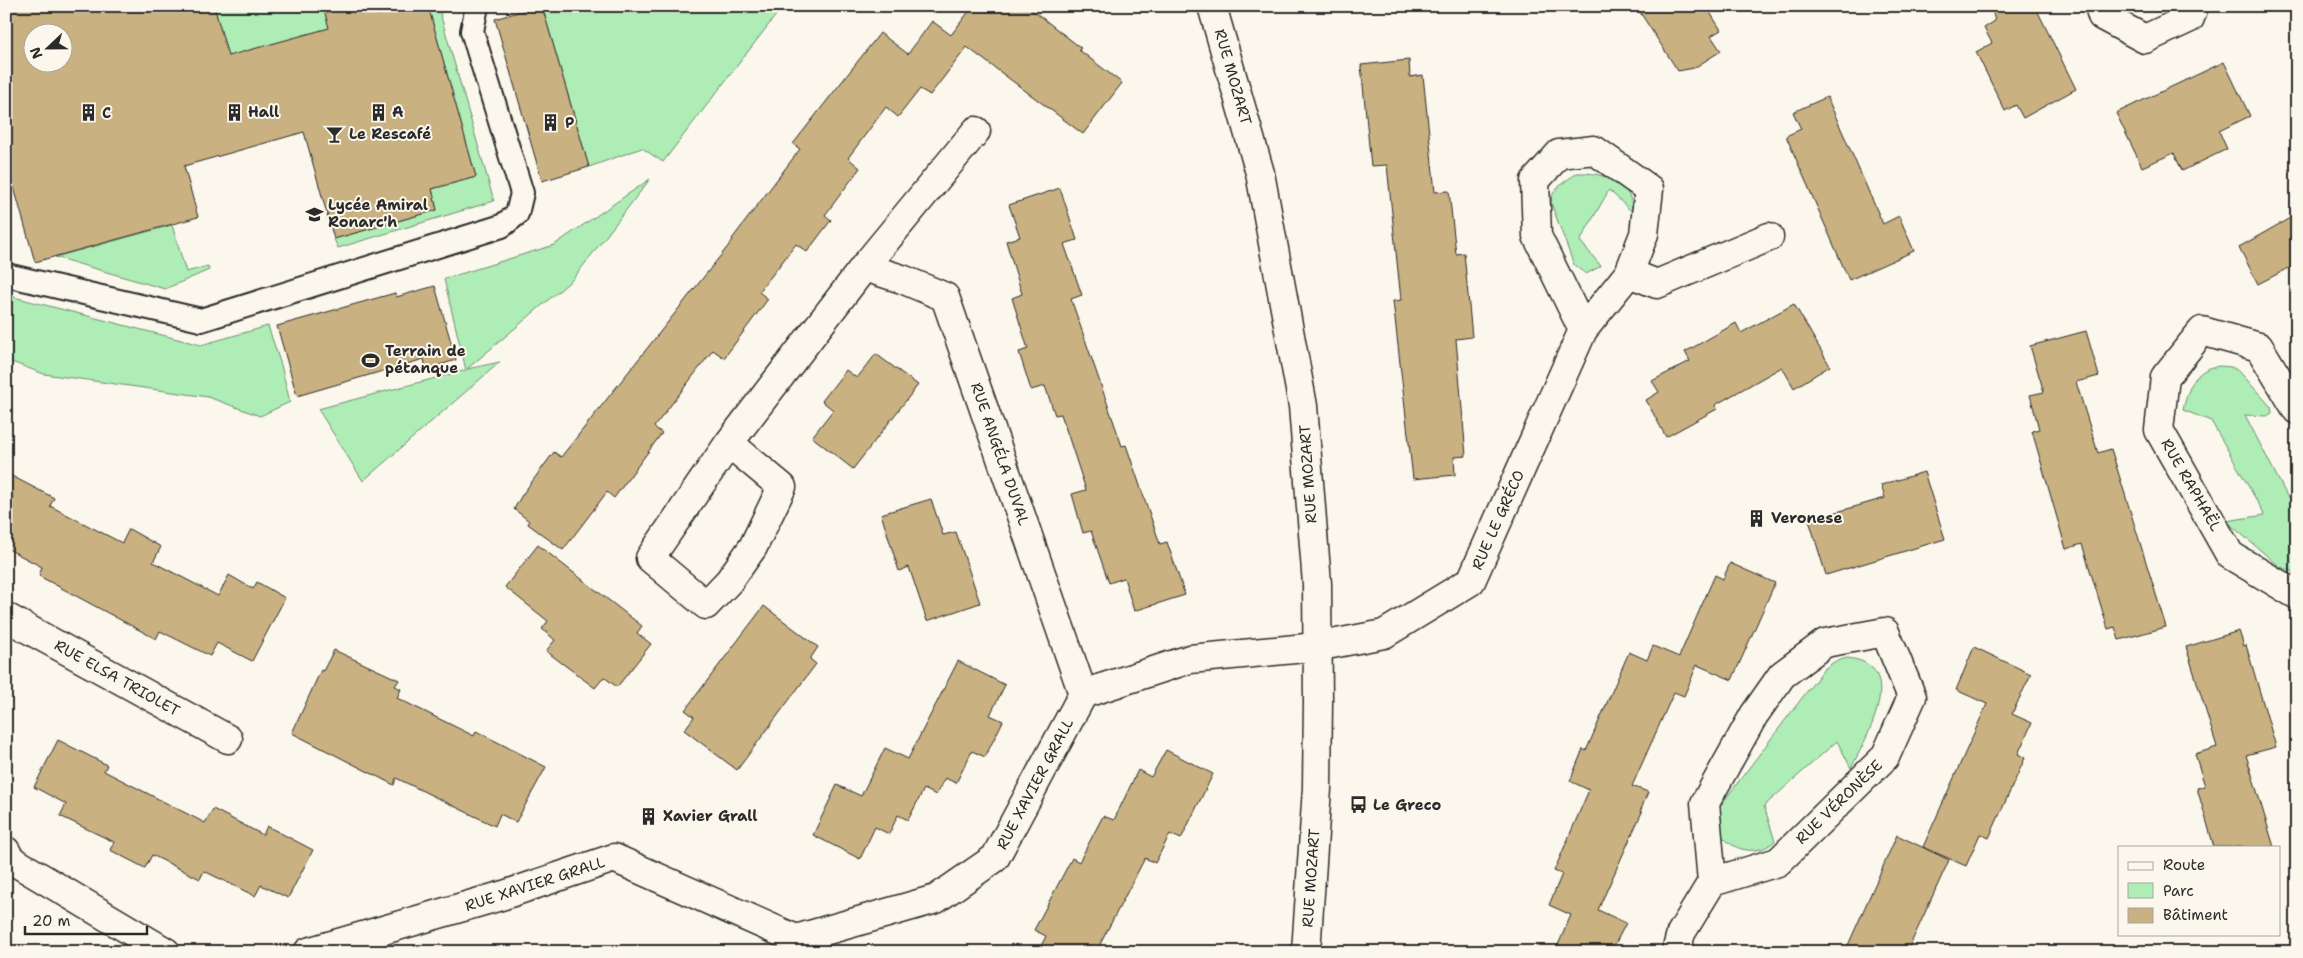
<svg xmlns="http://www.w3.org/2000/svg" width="2303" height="958" viewBox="0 0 2303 958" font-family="'Shantell Sans',sans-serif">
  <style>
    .green { fill: #aeedb5; stroke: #6c8c70 }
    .building { fill: #c9b181; stroke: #2b2b2b; fill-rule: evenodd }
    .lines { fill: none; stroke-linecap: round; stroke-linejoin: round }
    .service-casing { stroke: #2b2b2b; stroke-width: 26 }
    .minor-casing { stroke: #2b2b2b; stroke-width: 31 }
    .tertiary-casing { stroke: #2b2b2b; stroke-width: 31 }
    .service { stroke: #fbf7ec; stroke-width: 22 }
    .minor { stroke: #fbf7ec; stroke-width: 28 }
    .tertiary { stroke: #fbf7ec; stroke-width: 28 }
    .labels { text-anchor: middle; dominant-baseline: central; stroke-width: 4; stroke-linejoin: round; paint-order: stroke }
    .street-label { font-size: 15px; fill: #2b2b2b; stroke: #fbf7ec }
    .poi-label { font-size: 15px; font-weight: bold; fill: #2b2b2b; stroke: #fbf7ec; text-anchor: start }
  </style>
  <rect width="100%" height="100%" fill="#fbf7ec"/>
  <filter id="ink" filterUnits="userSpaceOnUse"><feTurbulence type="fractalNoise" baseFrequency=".02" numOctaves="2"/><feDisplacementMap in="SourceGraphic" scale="10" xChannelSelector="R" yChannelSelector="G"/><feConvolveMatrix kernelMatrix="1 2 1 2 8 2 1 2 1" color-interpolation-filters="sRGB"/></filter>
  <g filter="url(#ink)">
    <g class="green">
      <path d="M214,6H323L330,28L228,57Z"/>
      <path d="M428,6H438L494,201L338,248L334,239L437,210L432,189L476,177Z"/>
      <path d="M542,6H783L663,162L642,148L589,167Z"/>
      <path d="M1577,173C1602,172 1634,182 1632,212L1609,190L1580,241L1601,266L1586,274L1574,265L1551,203C1550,190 1567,180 1577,173Z"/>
      <path d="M650,179L573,279L467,369L500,362L363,481L318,409L466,370L444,279L554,245Z"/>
      <path d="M172,225L186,272L208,266L209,270L165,289L55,257Z"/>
      <path d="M6,295L201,345L268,326L281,365L290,402L260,416L208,397L44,374L6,360Z"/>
      <path d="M2220,366L2231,367L2239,371L2271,407L2272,413L2267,416L2245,415L2287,496L2297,497V573L2280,567L2226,521L2265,515L2211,421L2183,410C2188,389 2194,368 2220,366Z"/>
      <path d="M1847,658C1909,664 1867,737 1851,768L1837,741L1764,806L1775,841C1771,844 1766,848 1761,849C1743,854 1723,844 1717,826C1716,821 1717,815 1717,810L1824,669L1834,662Z"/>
    </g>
    <g class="building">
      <path d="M6,6H214L228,56L329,28L323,6H375L377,15L408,6H428L476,177L432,189L437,210L334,239L304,132L184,166L198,217L35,262L6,159ZM32,32H62V62H32Z"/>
      <path d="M538,6H542L589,167L542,181L495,19Z"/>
      <path d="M973,6H1027L1081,48L1079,50L1122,83L1083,134L967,47L930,95L920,89L898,117L886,107L848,158L860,168L825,215L831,220L807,252L796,244L759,292L768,299L724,358L713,350L654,427L662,433L614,498L607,492L563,550L528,524L529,521L514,509L522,495L554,452L561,457L733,240L732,239L800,149L793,144L880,33L908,54L932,21L951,35Z"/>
      <path d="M1636,6H1706L1721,30L1711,36L1721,51L1694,68L1678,71Z"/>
      <path d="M1991,6H2035L2076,89L2023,118L2016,105L2005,111L1976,52L1992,43L1984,28L1995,21Z"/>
      <path d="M1409,60L1410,77L1423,75L1435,192L1449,191L1456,254L1464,253L1472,337L1456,339L1466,456L1454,457L1455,475L1413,479L1393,301L1401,300L1387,165L1371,166L1361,65Z"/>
      <path d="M2224,62L2250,116L2219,131L2227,149L2182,171L2174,153L2142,167L2116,113Z"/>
      <path d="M1827,97L1883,224L1899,216L1914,251L1849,280L1786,136L1801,129L1793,112Z"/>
      <path d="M1060,188L1077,240L1064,244L1082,295L1071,299L1122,446L1126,445L1160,544L1167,542L1185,595L1134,611L1124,578L1109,583L1091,531L1083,533L1072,494L1086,490L1061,414L1055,415L1045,386L1031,390L1019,352L1028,349L1012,298L1022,294L1006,241L1020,237L1009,205Z"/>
      <path d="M2297,214V264L2258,284L2239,247Z"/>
      <path d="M435,286L456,360L426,369L424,359L297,396L277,326L395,293L396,297Z"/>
      <path d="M1794,304L1830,366L1794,388L1782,367L1715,405L1717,409L1666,437L1646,400L1659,392L1652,381L1690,361L1685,352L1736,323L1741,333Z"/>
      <path d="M2086,331L2099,376L2076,382L2098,453L2111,449L2166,627L2119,640L2115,627L2108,629L2082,544L2066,549L2032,431L2039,429L2030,395L2044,392L2030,346Z"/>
      <path d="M876,354L918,385L853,469L812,437L833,410L822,401L846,370L857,378Z"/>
      <path d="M1924,472L1945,539L1826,575L1809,520L1885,498L1881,485Z"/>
      <path d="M6,473L54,498L50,506L122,543L129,529L161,547L153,562L218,596L229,575L253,589L257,582L285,598L252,661L217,643L210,656L160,631L156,639L39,576L42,567L6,548Z"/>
      <path d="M931,499L943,535L956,532L980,603L927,621L909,567L899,571L881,514Z"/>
      <path d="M538,545L642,626L637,633L651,644L617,687L604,677L595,688L546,651L555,640L542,629L548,621L505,587Z"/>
      <path d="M1730,563L1775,583L1732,680L1697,665L1684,696L1674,692L1632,786L1648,792L1640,812H1642L1598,910L1626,923L1611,952H1555L1571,915L1549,905L1562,874L1554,871L1589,790L1570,781L1583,749L1586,751L1629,652L1647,660L1653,646L1679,657L1715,575L1723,579Z"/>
      <path d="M764,606L818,647L810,659L816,664L737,770L684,730L694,717L685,710Z"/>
      <path d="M2239,631L2244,646L2246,645L2276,747L2246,755L2274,847H2214L2197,788L2205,786L2195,754L2217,747L2186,647Z"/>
      <path d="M1974,647L2031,674L2012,714L2032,723L2018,754L2025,758L1989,838L1980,834L1966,866L1923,847L1987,704L1956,690Z"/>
      <path d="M334,650L399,680L395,686L401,689L397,698L474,736L476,731L546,767L516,822L500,814L495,826L396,778L394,785L292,733L321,670L323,671Z"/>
      <path d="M958,661L1005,685L990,715L1003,721L985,757L972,751L956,783L945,778L936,795L924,789L908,820L898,815L889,834L875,827L860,859L813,835L837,785L861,796L885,748L908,759Z"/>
      <path d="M58,740L107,765L104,771L205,823L213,809L263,835L267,826L313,850L288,898L261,885L255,896L204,871L200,879L152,855L145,868L110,850L114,842L60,816L66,804L34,787Z"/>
      <path d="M1166,750L1213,774L1181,839L1170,834L1155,863L1145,858L1096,952H1038L1046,936L1034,930L1072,858L1079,862L1103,816L1114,820L1138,770L1151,777Z"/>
      <path d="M1897,835L1949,860L1907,952H1845Z"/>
    </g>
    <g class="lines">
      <defs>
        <path id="service" d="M6,275L201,320L502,226L517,214L522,193L472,31L477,6"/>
        <g id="minor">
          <path d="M2099,6L2102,16L2145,39L2190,18L2194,6"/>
          <path d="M864,267L976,131"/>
          <path d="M1629,273L1657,284L1769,237"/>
          <path d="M2297,410L2259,347L2202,331L2165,377L2159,430L2230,555L2297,595"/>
          <path d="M729,443L650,558L706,605L729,581L753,547L782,487L729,443L864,267L902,279L945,297L1083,694"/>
          <path d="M6,617L228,739"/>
          <path d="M6,851L10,859L166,952"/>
          <path d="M308,952L504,895L614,858L796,939L936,899L995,858L1083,694L1190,659L1316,647L1384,634L1471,581L1583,330L1629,273L1644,234L1649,189L1594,150L1559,154L1535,181L1537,236L1583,330"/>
          <path d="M1676,952L1681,933L1712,882L1705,803L1754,715L1782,675L1825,643L1885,632L1912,697L1885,757L1778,862L1712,882"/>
        </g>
        <path id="tertiary" d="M1212,6L1260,173L1303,406L1317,584L1318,702L1317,788L1306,952"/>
      </defs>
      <use href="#service" class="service-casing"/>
      <use href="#minor" class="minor-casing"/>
      <use href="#tertiary" class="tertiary-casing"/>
      <use href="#service" class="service"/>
      <use href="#minor" class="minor"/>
      <use href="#tertiary" class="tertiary"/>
    </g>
  </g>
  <defs>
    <symbol id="building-bare" viewBox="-9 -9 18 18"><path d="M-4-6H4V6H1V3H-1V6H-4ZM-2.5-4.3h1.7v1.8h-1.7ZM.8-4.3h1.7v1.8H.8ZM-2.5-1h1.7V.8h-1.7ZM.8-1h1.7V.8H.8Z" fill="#2b2b2b" stroke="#fbf7ec" stroke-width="2.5" paint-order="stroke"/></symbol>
    <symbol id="bar-bare" viewBox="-9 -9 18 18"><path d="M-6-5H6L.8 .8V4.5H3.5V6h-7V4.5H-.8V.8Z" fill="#2b2b2b" stroke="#fbf7ec" stroke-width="2.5" paint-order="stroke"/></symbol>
    <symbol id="school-bare" viewBox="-9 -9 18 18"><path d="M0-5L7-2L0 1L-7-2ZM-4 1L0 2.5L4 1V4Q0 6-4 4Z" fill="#2b2b2b" stroke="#fbf7ec" stroke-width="2.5" paint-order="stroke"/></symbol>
    <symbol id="stadium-bare" viewBox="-9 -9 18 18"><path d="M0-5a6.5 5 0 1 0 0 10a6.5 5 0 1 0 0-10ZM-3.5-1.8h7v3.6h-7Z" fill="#2b2b2b" stroke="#fbf7ec" stroke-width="2.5" paint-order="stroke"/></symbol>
    <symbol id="bus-bare" viewBox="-9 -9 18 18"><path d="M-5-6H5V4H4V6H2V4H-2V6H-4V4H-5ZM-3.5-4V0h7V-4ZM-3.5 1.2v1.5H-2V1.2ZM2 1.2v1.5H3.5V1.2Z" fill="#2b2b2b" stroke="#fbf7ec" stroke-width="2.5" paint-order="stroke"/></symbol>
  </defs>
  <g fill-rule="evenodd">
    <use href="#building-bare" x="222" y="100" width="25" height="25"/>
    <use href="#building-bare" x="366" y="100" width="25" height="25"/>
    <use href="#building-bare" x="76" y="100" width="25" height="25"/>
    <use href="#building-bare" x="538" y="110" width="25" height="25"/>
    <use href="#bar-bare" x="322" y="122" width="25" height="25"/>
    <use href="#school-bare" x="302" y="202" width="25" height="25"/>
    <use href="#stadium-bare" x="358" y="348" width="25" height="25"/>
    <use href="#building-bare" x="1744" y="506" width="25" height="25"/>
    <use href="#bus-bare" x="1346" y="792" width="25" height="25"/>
    <use href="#building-bare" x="636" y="804" width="25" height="25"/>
  </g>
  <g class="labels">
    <g class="street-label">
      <text transform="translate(1233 77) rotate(74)">RUE MOZART</text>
      <text transform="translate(1000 454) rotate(71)">RUE ANGÉLA DUVAL</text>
      <text transform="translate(1308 474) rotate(-94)">RUE MOZART</text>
      <text transform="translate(2191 485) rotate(60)">RUE RAPHAËL</text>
      <text transform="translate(1498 520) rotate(-66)">RUE LE GRÉCO</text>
      <text transform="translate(117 678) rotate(29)">RUE ELSA TRIOLET</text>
      <text transform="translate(1035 784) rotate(-62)">RUE XAVIER GRALL</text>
      <text transform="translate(1839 802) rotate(-44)">RUE VÉRONÈSE</text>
      <text transform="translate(1311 878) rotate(-86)">RUE MOZART</text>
      <text transform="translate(535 884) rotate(-18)">RUE XAVIER GRALL</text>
    </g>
    <g class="poi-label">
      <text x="248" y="112">Hall</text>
      <text x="392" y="112">A</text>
      <text x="102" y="113">C</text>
      <text x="565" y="123">P</text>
      <text x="349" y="134">Le Rescafé</text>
      <text x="328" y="205">Lycée Amiral<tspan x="328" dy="17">Ronarc'h</tspan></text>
      <text x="385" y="351">Terrain de<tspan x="385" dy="17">pétanque</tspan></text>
      <text x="1771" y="518">Veronese</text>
      <text x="1373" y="805">Le Greco</text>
      <text x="663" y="816">Xavier Grall</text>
    </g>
  </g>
  <rect width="2303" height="958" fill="none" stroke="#fbf7ec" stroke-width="25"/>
  <rect x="12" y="12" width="2278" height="933" fill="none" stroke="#2b2b2b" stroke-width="2" filter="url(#ink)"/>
  <rect x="2118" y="846" width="162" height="90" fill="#fbf7ec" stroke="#a8a59f"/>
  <rect x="2128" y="862" width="25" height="8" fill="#fbf7ec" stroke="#a8a59f"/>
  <text x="2163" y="870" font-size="15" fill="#2b2b2b">Route</text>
  <rect x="2128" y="883" width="25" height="15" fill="#aeedb5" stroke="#a8a59f"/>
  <text x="2163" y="896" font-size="15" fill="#2b2b2b">Parc</text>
  <rect x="2128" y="908" width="25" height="15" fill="#c9b181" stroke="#a8a59f"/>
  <text x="2163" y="920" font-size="15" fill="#2b2b2b">Bâtiment</text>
  <g transform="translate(48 48) rotate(248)"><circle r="24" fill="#fbf7ec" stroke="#a8a59f"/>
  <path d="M0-4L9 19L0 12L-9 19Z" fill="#2b2b2b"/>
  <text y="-8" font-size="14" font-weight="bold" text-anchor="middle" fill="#2b2b2b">N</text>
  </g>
  <path d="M25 926v8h122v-8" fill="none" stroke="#2b2b2b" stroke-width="2.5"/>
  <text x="32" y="926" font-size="15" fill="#2b2b2b" stroke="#fbf7ec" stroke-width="4" paint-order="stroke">20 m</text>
</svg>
